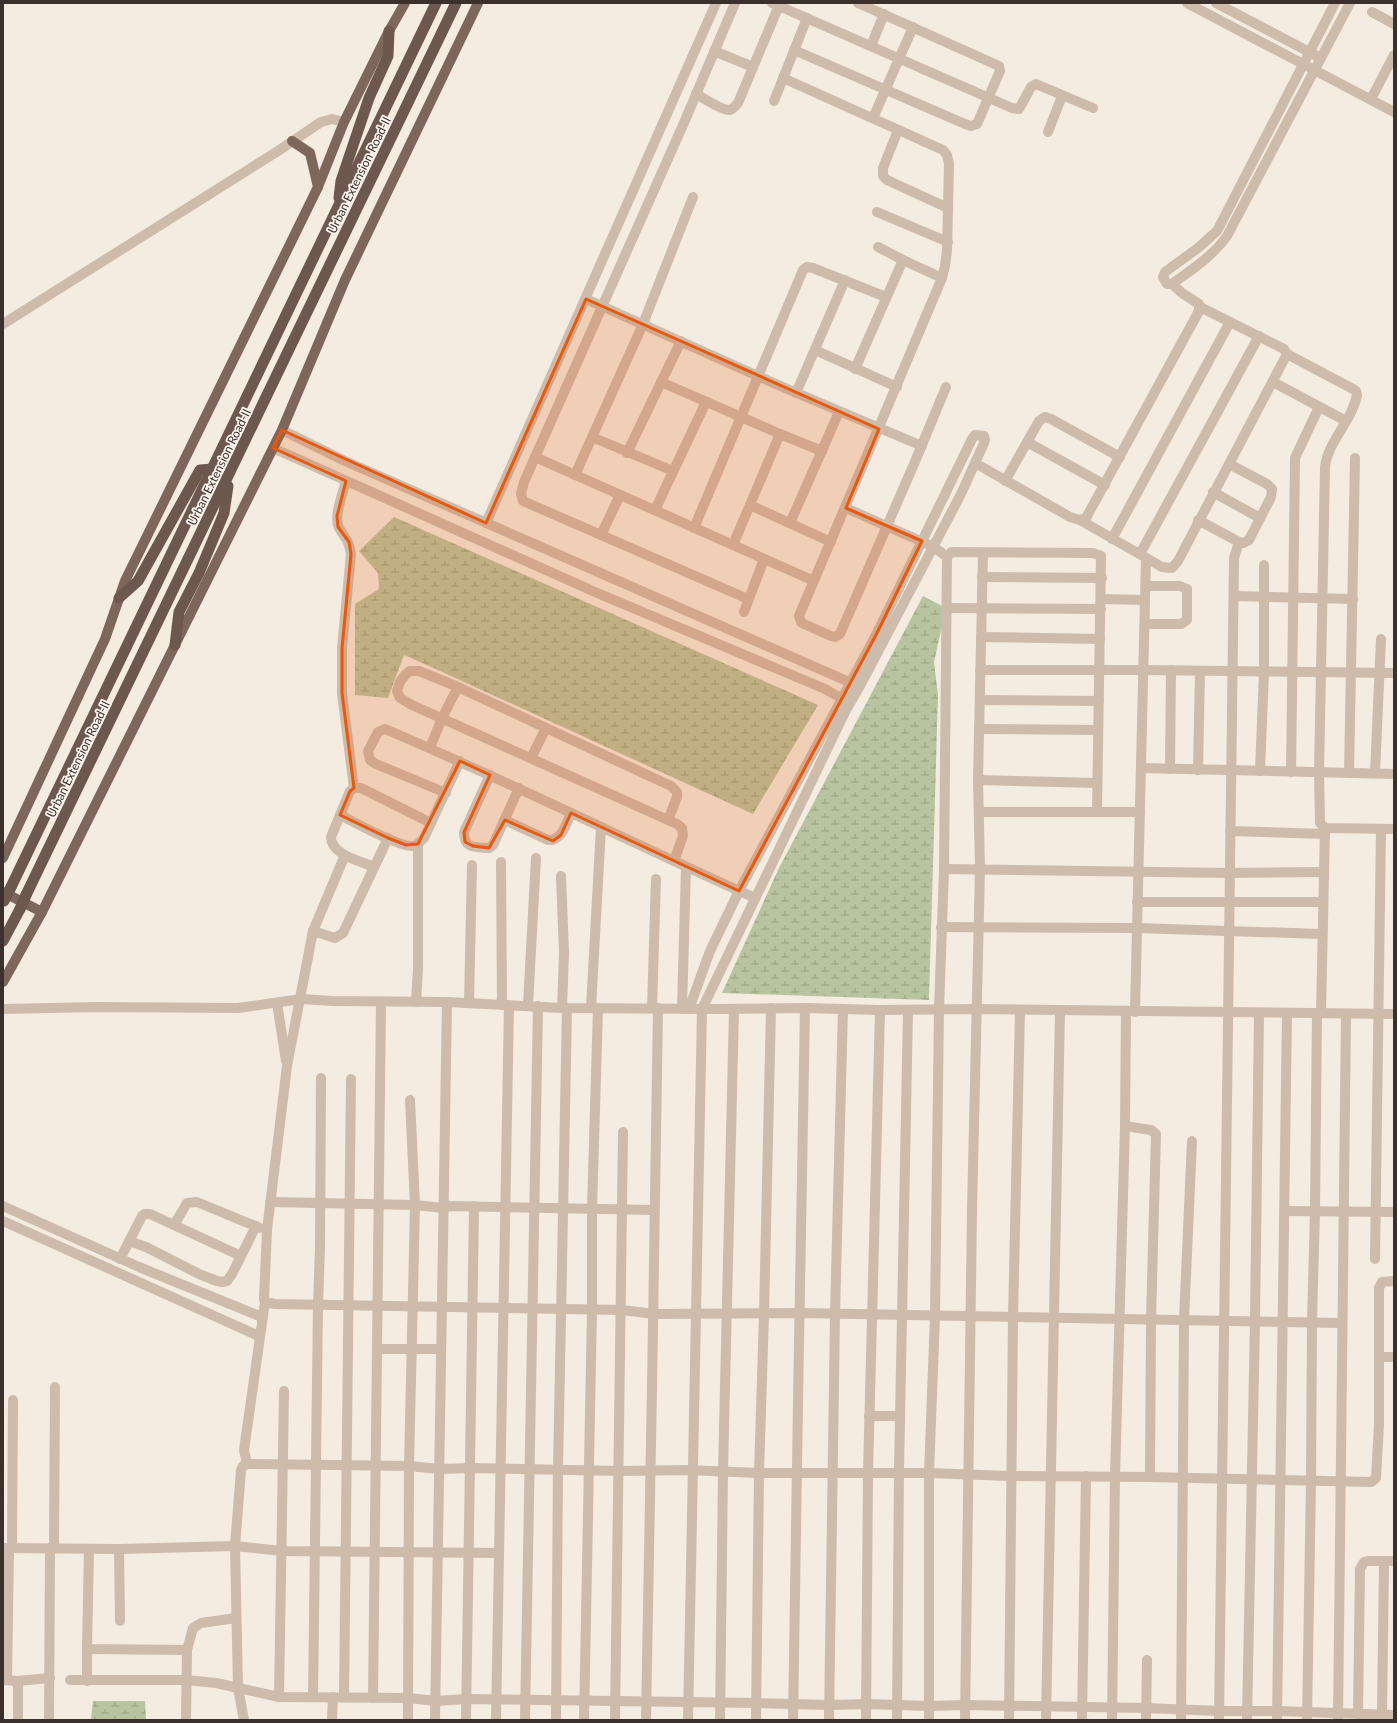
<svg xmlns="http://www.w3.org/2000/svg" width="1397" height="1723" viewBox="0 0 1397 1723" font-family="Lato,sans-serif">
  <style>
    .wetland { fill: url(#wetland-marsh) }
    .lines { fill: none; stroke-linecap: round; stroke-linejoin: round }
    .minor { stroke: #cdbbac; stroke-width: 10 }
    .tertiary { stroke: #cdbbac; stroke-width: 10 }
    .primary { stroke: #7d675c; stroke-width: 10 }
    .trunk { stroke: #6c584f; stroke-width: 11 }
    .trunk-bridge { stroke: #6c584f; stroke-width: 11 }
    .marked { fill: #e8590c; fill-opacity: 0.2; stroke: #e8590c; stroke-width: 3; stroke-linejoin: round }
    .labels { text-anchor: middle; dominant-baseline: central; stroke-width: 3.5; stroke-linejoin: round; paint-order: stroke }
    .street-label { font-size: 12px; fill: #3b302b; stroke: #fbf5ee }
  </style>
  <defs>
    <pattern id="wetland-marsh" width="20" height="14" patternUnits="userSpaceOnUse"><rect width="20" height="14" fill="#b8c4a0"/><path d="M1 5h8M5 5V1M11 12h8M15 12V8" fill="none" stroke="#97a083"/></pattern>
  </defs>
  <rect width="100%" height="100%" fill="#f4ebe1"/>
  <g class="wetland">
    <path d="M394,517L818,705L753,814L438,670L404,655L388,698L355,695V604L379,589L378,573L359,551Z"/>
    <path d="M923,596L946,608L934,662L938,695L929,1000L722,993L779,868Z"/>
    <path d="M93,1701H145L146,1720H91Z"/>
  </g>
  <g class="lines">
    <g class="minor">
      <path d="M735,3L683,125L524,482L521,494L523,501L748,599"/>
      <path d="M772,3L1012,108L1019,109L1031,87L1036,84L1093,108"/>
      <path d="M1187,3L1394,112"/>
      <path d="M1216,3L1315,55"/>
      <path d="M1335,3L1217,231L1198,248L1165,272L1163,277L1167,284H1172C1191,270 1213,256 1227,236L1350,3"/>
      <path d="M1372,12L1394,24"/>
      <path d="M871,46L884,14"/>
      <path d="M794,50L965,124L971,126L977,124L1000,71L999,66L858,3"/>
      <path d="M714,51L753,67"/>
      <path d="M783,78L943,150L947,155L949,164L947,250L945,266L942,278L799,616L801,622L804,624L831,636L835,637L840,634L914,464L946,387"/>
      <path d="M696,94C703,98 723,111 730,110C733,109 735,106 738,103L780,3"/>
      <path d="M1371,99L1394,55"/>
      <path d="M774,101L807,18"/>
      <path d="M873,118L913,27"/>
      <path d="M898,130L883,168V176L887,180L948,208"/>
      <path d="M1048,132L1062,96"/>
      <path d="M877,212L948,242"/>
      <path d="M878,247L903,260L942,278"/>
      <path d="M586,299L778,385L922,446"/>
      <path d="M3,324L278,151L321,122L332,119L344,122"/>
      <path d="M815,350L897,387"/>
      <path d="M1287,354L1353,389L1356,391L1357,395C1352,421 1328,441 1325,467L1319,772L1320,823L1325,828L1394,829"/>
      <path d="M855,369L903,260"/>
      <path d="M661,382L780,434L822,451"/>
      <path d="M1273,382L1346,421"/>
      <path d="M796,393L845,280"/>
      <path d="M282,430L345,461L856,685"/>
      <path d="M592,437L673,471"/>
      <path d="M1027,442L1105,485"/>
      <path d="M273,448L595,592L825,689L846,701"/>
      <path d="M627,453L681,341"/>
      <path d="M535,457L814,581"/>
      <path d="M975,463L1070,517L1080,520L1086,518L1199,311V304L1182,293L1172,284"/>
      <path d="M575,475L643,324L693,197"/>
      <path d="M346,481C343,493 333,517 339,528C346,540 348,538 351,554L342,648V693L354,788"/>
      <path d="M1005,481L1039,421L1045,417L1051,419L1120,457"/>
      <path d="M1213,492L1260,518"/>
      <path d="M750,505L831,542"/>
      <path d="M846,508L934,547L947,557"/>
      <path d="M655,510L706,402"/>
      <path d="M1080,520L1162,567L1172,568L1178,561L1287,354L1284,349L1200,307"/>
      <path d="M1198,520L1239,542L1243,543L1249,540L1271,497L1272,489L1267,484L1229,464"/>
      <path d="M486,523L716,3"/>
      <path d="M790,523L839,412"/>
      <path d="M694,528L803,270L807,267L813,268L886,297"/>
      <path d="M601,535L620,495"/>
      <path d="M1112,539L1230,322"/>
      <path d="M733,545L780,434"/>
      <path d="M1140,554L1259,336"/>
      <path d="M982,577L1102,578"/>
      <path d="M1234,596L1353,599"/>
      <path d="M1101,599L1145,600"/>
      <path d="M946,608L1101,609"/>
      <path d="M744,612L764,559"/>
      <path d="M1145,624H1181L1187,620V589L1180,586H1146"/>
      <path d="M981,637L1100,639"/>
      <path d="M980,670H1143L1394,673"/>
      <path d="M980,700L1099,701"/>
      <path d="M979,729L1098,730"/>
      <path d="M430,748L442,718L458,687"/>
      <path d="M531,758L546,728"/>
      <path d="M1141,768L1394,774"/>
      <path d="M1170,769L1171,670"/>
      <path d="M1198,770L1200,671"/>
      <path d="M1260,771L1264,672V565"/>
      <path d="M1291,772L1295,458L1319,407"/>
      <path d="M1349,773L1355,458"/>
      <path d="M1375,773L1381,639"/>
      <path d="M490,775L464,832C464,849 475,847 489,848L493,845L519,788"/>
      <path d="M978,780L1097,783"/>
      <path d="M446,793L376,764L370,760L368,751L378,732L385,729C510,782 632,843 755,898"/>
      <path d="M979,812H1140"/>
      <path d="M340,815C354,822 401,848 414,846C418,845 421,841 424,838L460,761"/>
      <path d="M505,820L548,840C562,841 566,824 571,813"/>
      <path d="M668,820L677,797V792L671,786L458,687L419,671H410L405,675L400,682L397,691L400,698L412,705L677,824L682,828L683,836L674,861"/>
      <path d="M1230,831L1325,834"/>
      <path d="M388,838L343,933L335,938L313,931L287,1066L267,1230L264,1299L265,1302L275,1304L622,1310L654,1314L800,1313L1341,1323"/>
      <path d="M501,862L502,1005"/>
      <path d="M374,867C361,861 331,855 331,837L350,791L354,788H361L431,823"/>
      <path d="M944,869L1230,873L1324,872"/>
      <path d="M561,876L564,953L562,1008"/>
      <path d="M1137,902H1323"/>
      <path d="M941,927L1137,928L1322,934"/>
      <path d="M313,931L345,855"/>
      <path d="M416,1002L418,968V844"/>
      <path d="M277,1003L286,1061"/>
      <path d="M469,1003L472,865"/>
      <path d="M528,1005L536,858"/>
      <path d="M591,1008L601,827"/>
      <path d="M652,1008L656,879"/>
      <path d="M682,1009L686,867"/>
      <path d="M1135,1012L1146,558"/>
      <path d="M1321,1013L1325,828"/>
      <path d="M1125,1126L1151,1130L1156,1134L1151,1320L1150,1477"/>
      <path d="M270,1202L415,1205L444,1208L450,1206L654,1210"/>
      <path d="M3,1206L139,1267L262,1317"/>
      <path d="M1285,1211L1394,1212"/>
      <path d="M3,1221L259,1336"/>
      <path d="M174,1225L187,1203L197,1202L260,1228"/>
      <path d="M129,1241L146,1247L199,1274L217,1281L222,1282L227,1281L232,1274L256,1226"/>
      <path d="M120,1259L142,1216L145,1214H150L241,1256"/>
      <path d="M1375,1259L1381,829"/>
      <path d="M378,1349H441"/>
      <path d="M1380,1357H1394"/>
      <path d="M869,1416H900"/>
      <path d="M247,1464L244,1450L265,1302"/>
      <path d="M3,1548L119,1549L235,1546L282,1551L499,1553"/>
      <path d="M12,1548L13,1400"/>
      <path d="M54,1548L55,1387"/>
      <path d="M89,1549L87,1649L187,1650L186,1720"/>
      <path d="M119,1549L120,1621"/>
      <path d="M187,1650L193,1628L201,1623L236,1618"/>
      <path d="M3,1680L18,1681L50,1678"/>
      <path d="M7,1680L9,1548"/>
      <path d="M70,1680H186L216,1683L279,1697L408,1698L436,1701L466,1699L756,1703L830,1705L867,1704L929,1706L965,1705L1146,1708L1219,1711H1277L1394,1715"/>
      <path d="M87,1681V1649"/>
      <path d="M279,1697L284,1391"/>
      <path d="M313,1697L318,1305L320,1247L321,1078"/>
      <path d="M344,1697L351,1079"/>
      <path d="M373,1698L381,1002"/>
      <path d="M1358,1714L1360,1569L1364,1562L1368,1561H1394"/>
      <path d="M1382,1715L1384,1561"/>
      <path d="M18,1720V1681"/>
      <path d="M49,1720L50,1548"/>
      <path d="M244,1720L238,1688L235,1546L241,1470L243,1466L247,1464L409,1466L439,1469L472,1468L620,1471L687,1470L759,1473H929L1009,1476L1150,1477L1371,1482L1376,1478L1379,1424V1288L1382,1282L1394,1281"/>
      <path d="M332,1720L333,1697"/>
      <path d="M408,1720L409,1466L415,1205L410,1100"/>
      <path d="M435,1720L447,1002"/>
      <path d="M466,1720L474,1206"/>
      <path d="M496,1720L509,1005"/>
      <path d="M525,1720L538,1006"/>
      <path d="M556,1720L558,1469L567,1008"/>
      <path d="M584,1720L592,1310V1209L598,1008"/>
      <path d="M615,1720L623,1132"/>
      <path d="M646,1720C652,1483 653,1245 658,1008"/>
      <path d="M688,1720L702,1009L846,710L860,686L961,494L984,443L985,440L984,436L975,435L972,439L877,633L739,891L710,951L689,1009"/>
      <path d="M720,1720L723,1471L734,1009"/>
      <path d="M756,1720L759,1473L764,1314L771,1008"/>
      <path d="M793,1720C796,1483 801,1245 805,1008"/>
      <path d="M829,1720L835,1314L843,1009"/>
      <path d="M866,1720L868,1473L880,1010"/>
      <path d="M897,1720L899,1470L908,1010"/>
      <path d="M929,1720V1473L935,1316L939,1009L944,869L947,557L951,552L1093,553L1101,556L1097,811"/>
      <path d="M965,1720L972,1210L980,869L978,780L983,553"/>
      <path d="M1009,1720L1013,1317L1020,1010"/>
      <path d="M1046,1720L1060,1010"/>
      <path d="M1082,1720L1086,1476"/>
      <path d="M1112,1720L1115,1476L1125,1126L1126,1011"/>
      <path d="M1146,1720L1147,1660"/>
      <path d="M1181,1720L1184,1320L1192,1141"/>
      <path d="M1219,1720L1234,558L1239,542"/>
      <path d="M1247,1720L1255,1321L1259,1013"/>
      <path d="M1277,1720L1287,1013"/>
      <path d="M1307,1720L1311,1481L1312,1322L1315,1211L1317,1013"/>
      <path d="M1338,1720L1346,1014"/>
    </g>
    <path class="tertiary" d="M3,1009L97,1007L238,1008L301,999L333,1001L447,1002L562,1008L719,1009L805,1008L880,1010L976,1009L1394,1014"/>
    <g class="primary">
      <path d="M292,141L310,153L318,187"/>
      <path d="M3,858L105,639L125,581L318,187L344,122L389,31L405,3"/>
      <path d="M3,892L42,912"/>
      <path d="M3,982L42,912L282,430L345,280L478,3"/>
    </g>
    <g class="trunk">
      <path d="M339,198L341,181L369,98L388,56L389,31"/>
      <path d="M119,598L138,581L200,470L213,469"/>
      <path d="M175,645L179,612L199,573L224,513L228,486"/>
      <path d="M11,887L436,3"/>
      <path d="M26,895L456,3"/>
      <path d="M3,941L20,909"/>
    </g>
    <g class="trunk-bridge">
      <path d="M4,901L11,887"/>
      <path d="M20,909L26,895"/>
    </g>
  </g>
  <path class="marked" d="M586,299L879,429L846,508L922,541L877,633L739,891L571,813L561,835L553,841L505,820L489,848L473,846L465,842L464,832L490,775L460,761L418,844L406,845L388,838L340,815L350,791L354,788L342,693V648L351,554L349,542L338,527L337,516L346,481L273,448L282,430L486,523Z"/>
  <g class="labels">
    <g class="street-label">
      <text transform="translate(359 175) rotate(-64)">Urban Extension Road-II</text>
      <text transform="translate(219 467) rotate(-64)">Urban Extension Road-II</text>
      <text transform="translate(78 759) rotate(-64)">Urban Extension Road-II</text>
    </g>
  </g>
  <rect width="1397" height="1723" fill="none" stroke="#3b302b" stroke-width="8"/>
</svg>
